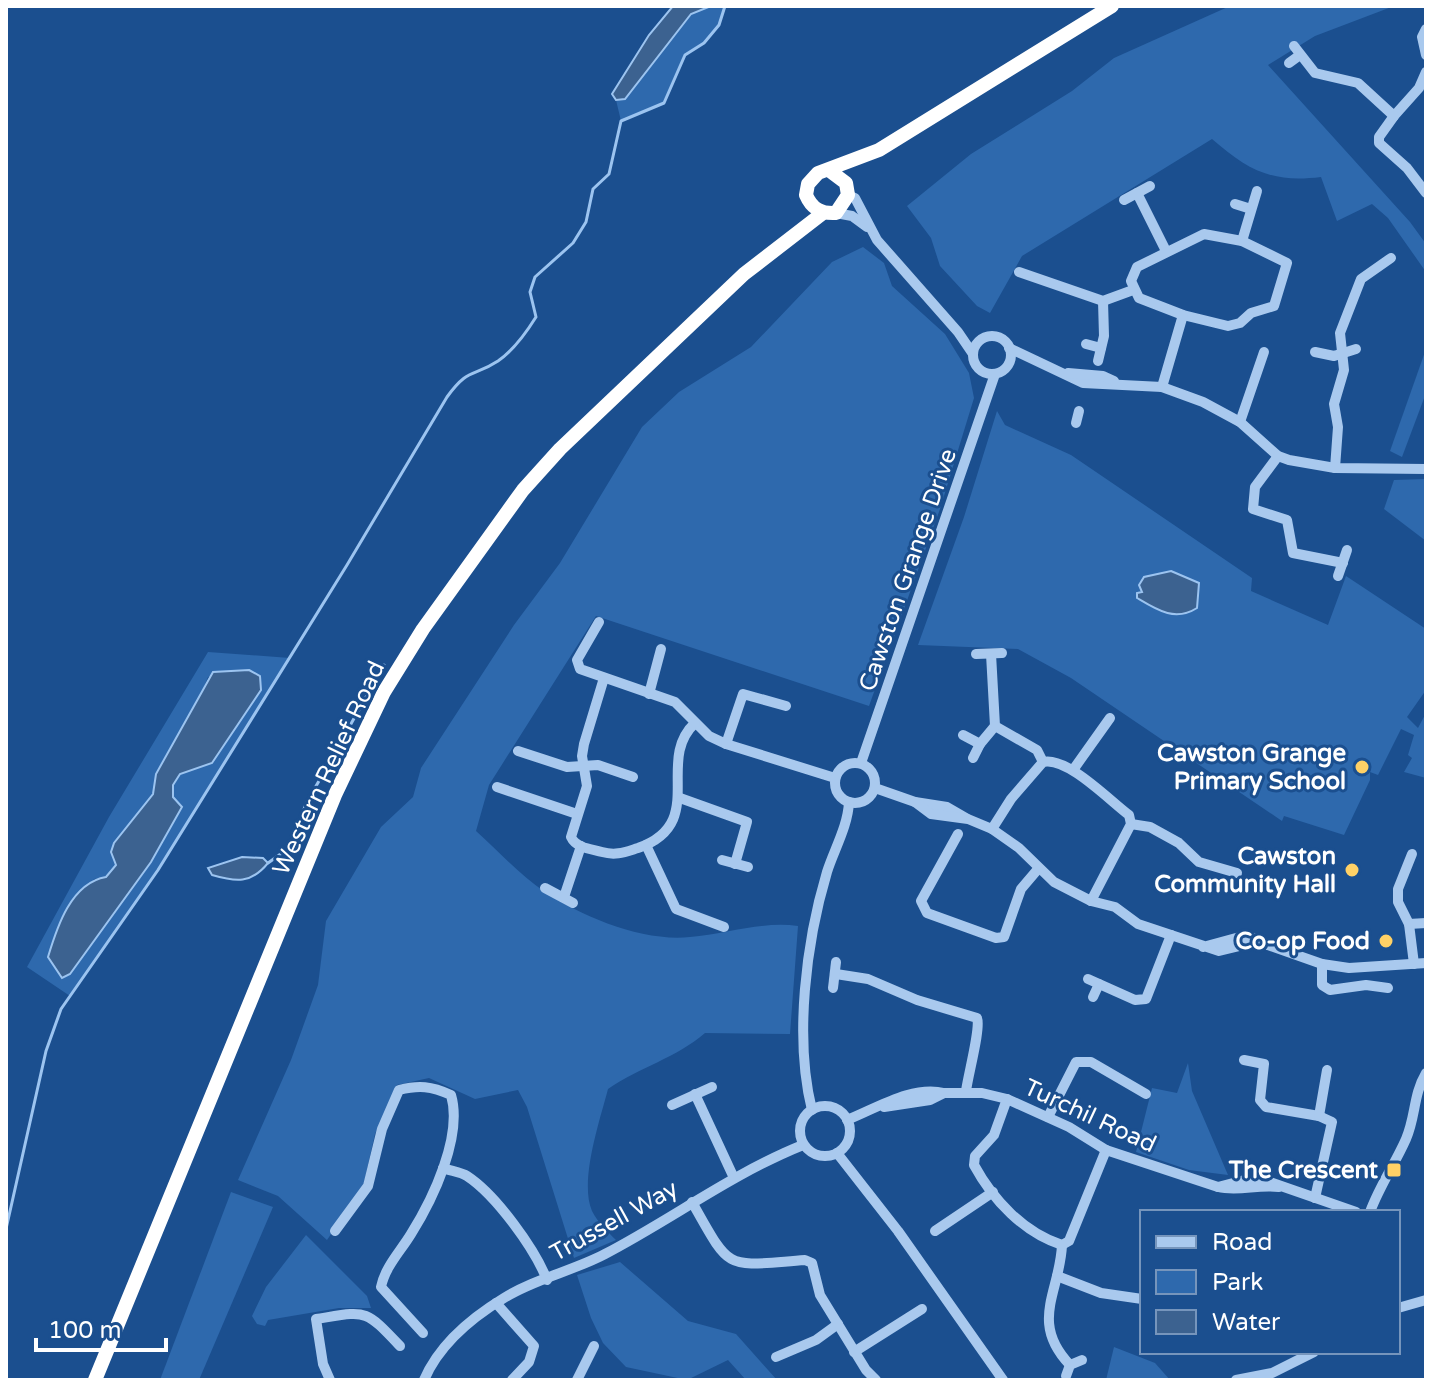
<svg xmlns="http://www.w3.org/2000/svg" width="1432" height="1386" viewBox="0 0 1432 1386" font-family="'Varela Round',sans-serif">
  <style>
    .green { fill: #2e69ad; fill-rule: evenodd }
    .water { fill: #3c6290; stroke: #9cc4f0; stroke-width: 2 }
    .lines { fill: none; stroke-linecap: round; stroke-linejoin: round }
    .stream { stroke: #9cc4f0; stroke-width: 3 }
    .minor { stroke: #a9c9ee; stroke-width: 10 }
    .highway { stroke: #fff; stroke-width: 14 }
    .poi-dot { fill: #ffd166; stroke: #1b4f8f; stroke-width: 3 }
    .labels { text-anchor: middle; dominant-baseline: central; stroke-width: 6; stroke-linejoin: round; paint-order: stroke }
    .street-label { font-size: 24px; fill: #fff; stroke: #1b4f8f }
    .poi-label { font-size: 24px; font-weight: bold; fill: #fff; stroke: #1b4f8f; text-anchor: end }
  </style>
  <rect width="100%" height="100%" fill="#1b4f8f"/>
  <g class="green">
    <path d="M711,6H725L719,25L704,43L685,55L664,103L621,121L616,100L625,99L691,14Z"/>
    <path d="M1230,6H1394L1315,36L1268,65L1410,222L1426,244V272L1388,218L1372,204L1337,221L1321,177C1272,183 1249,171 1212,139L1022,256L990,313L977,306L940,266L931,238L907,206L971,154L1072,91L1114,58Z"/>
    <path d="M863,247L884,263L892,286L945,334L969,373L974,398L940,509L869,706L596,616L489,785L476,831C498,851 520,875 545,892C583,917 643,942 690,937C726,934 761,921 798,926L790,1034L705,1033C676,1058 640,1067 608,1089C600,1120 579,1181 592,1211C598,1223 607,1231 616,1240L574,1258L527,1107L518,1090L475,1099L429,1078L397,1085L375,1134L363,1187L327,1240L278,1196L238,1180L291,1060L318,985L326,921L381,827L413,797L421,768L514,625L560,563L642,427L679,392L751,347L832,262Z"/>
    <path d="M1426,349V393L1402,457L1390,451Z"/>
    <path d="M997,411L1005,425L1071,455L1252,578L1251,591L1328,625L1346,576L1426,629V690L1407,717L1418,728L1426,713V778L1404,772L1412,758L1408,755L1414,735L1401,729L1378,775L1370,772V780L1344,835L1284,816L1282,821L1071,678L1018,649L918,645L964,517Z"/>
    <path d="M1426,479V541L1384,509L1394,480Z"/>
    <path d="M208,652L290,658L158,870L70,996L27,967L109,817ZM248,670L212,763L180,774L173,785V797L182,807L151,862L70,974L62,978L94,879L106,877L116,865L111,852L114,843L153,794L156,774L195,709L208,677Z"/>
    <path d="M1188,1063L1192,1091L1228,1175L1189,1170L1136,1152L1152,1088L1177,1093Z"/>
    <path d="M231,1192L273,1207L199,1380H160Z"/>
    <path d="M306,1235L367,1296L371,1308H339L268,1320L265,1326L257,1324L252,1316L266,1287Z"/>
    <path d="M620,1262L688,1321L736,1334L777,1380H746L728,1360L687,1380L626,1367L603,1343L591,1318L577,1275Z"/>
    <path d="M1114,1347L1155,1363L1170,1380H1106Z"/>
  </g>
  <g class="water">
    <path d="M673,6H711L691,14L625,99L616,100L612,94L649,35Z"/>
    <path d="M1171,571L1199,583L1197,608C1175,622 1157,610 1137,598V593L1142,592L1139,585L1144,577Z"/>
    <path d="M249,670L260,676L261,690L212,763L180,774L173,785V797L182,807L151,862L70,974L62,978L48,957C57,927 71,883 106,877L116,865L111,852L114,843L153,794L156,774L213,672Z"/>
    <path d="M242,857L263,858L268,863C251,884 236,882 212,875L208,868Z"/>
  </g>
  <g class="lines">
    <g class="stream">
      <path d="M268,863L289,848L306,804L384,665"/>
      <path d="M6,1229L46,1051L61,1009L158,870L347,565L447,397C469,367 472,378 498,361C514,350 526,333 536,317L530,292L535,277L573,243L586,222L593,189L609,174L621,121L664,103L685,55L704,43L719,25L725,6"/>
    </g>
    <g class="minor">
      <path d="M1426,29L1422,37L1426,55"/>
      <path d="M1294,46L1315,73L1358,83L1394,116L1419,88L1426,72"/>
      <path d="M1289,63L1300,55"/>
      <path d="M1394,116L1379,137V143L1407,168L1426,193"/>
      <path d="M1137,193L1166,251"/>
      <path d="M848,195L855,198L877,240L958,332L973,354"/>
      <path d="M1124,200L1150,186"/>
      <path d="M1235,204L1251,209"/>
      <path d="M836,213L852,216L867,227"/>
      <path d="M1204,234L1242,241L1287,263L1274,306L1251,313L1240,323L1228,326L1183,315L1139,298L1131,281L1137,267Z"/>
      <path d="M1242,241L1257,191"/>
      <path d="M1019,272L1103,301L1133,290"/>
      <circle cx="992" cy="355" r="19"/>
      <path d="M1086,344L1101,348"/>
      <path d="M1009,348L1083,383L1162,387L1203,402L1240,422L1278,456L1289,460L1335,468L1426,469"/>
      <path d="M1315,352L1334,356L1356,349"/>
      <path d="M1098,361L1104,336L1103,301"/>
      <path d="M1068,373L1103,376L1114,381"/>
      <path d="M1162,387L1183,315"/>
      <path d="M1240,422L1264,352"/>
      <path d="M1076,423L1079,411"/>
      <path d="M1278,456L1255,487L1253,509L1287,520L1293,553L1343,563"/>
      <path d="M1335,468L1338,427L1334,404L1344,370L1340,333L1361,279L1391,258"/>
      <path d="M1338,576L1347,550"/>
      <path d="M599,622L577,660L580,669L675,702L709,736L726,744L835,778"/>
      <path d="M976,654L1002,653"/>
      <path d="M991,654L995,726L1037,750L1043,762"/>
      <path d="M604,678L584,744L582,756L587,786L571,837C576,848 591,849 602,852C616,856 625,852 638,848C709,823 654,761 695,723"/>
      <path d="M649,694L661,649"/>
      <path d="M963,735L980,744L973,758"/>
      <path d="M726,744L743,694L786,706"/>
      <path d="M980,744L995,726"/>
      <path d="M518,751L567,767L598,765L633,777"/>
      <circle cx="855" cy="783" r="20"/>
      <path d="M861,763L995,374"/>
      <path d="M1073,770L1110,718"/>
      <path d="M497,787L577,814"/>
      <path d="M875,788L915,802L947,807L966,818"/>
      <path d="M680,798L747,822L735,864"/>
      <path d="M915,802L931,814L968,819L992,829L1019,848L1054,882L1091,901L1115,907L1138,924L1219,951L1248,944L1268,945L1247,935L1203,947"/>
      <path d="M1131,824L1150,827L1179,843L1199,862L1237,873"/>
      <path d="M992,829L1011,799L1043,762C1067,756 1110,801 1129,815L1131,824L1091,901"/>
      <path d="M958,834L921,901L927,913L996,938L1004,937L1021,889L1038,869"/>
      <path d="M646,845L676,909L724,927"/>
      <path d="M1412,854L1398,889V902L1409,924L1414,964"/>
      <path d="M722,860L748,867"/>
      <path d="M545,888L573,903"/>
      <path d="M564,897L581,846"/>
      <path d="M1409,924L1426,923"/>
      <path d="M1268,945L1322,964L1349,968L1426,963"/>
      <path d="M1322,964V985L1330,990L1366,985L1388,988"/>
      <path d="M836,974L868,979L917,1000L977,1018C981,1028 968,1075 966,1091"/>
      <path d="M1088,979L1135,1000L1146,999L1171,935"/>
      <path d="M833,988L836,962"/>
      <path d="M1093,997L1099,984"/>
      <path d="M1244,1060L1264,1064L1260,1100L1266,1107L1319,1116L1332,1122L1315,1198"/>
      <path d="M944,1093H982L1007,1099L1069,1127L1106,1150L1218,1187"/>
      <path d="M695,1094L734,1178"/>
      <path d="M1007,1099L994,1135L975,1156L974,1165C993,1200 1024,1233 1062,1245L1069,1241L1106,1150"/>
      <path d="M672,1105L712,1087"/>
      <circle cx="825" cy="1131" r="25"/>
      <path d="M812,1110C794,1038 806,942 827,872C834,850 848,826 849,802"/>
      <path d="M1319,1116L1327,1070"/>
      <path d="M1048,1117L1076,1062H1091L1146,1094"/>
      <path d="M847,1120C877,1108 913,1085 944,1093L930,1100L884,1107"/>
      <path d="M837,1153L898,1231L1003,1380"/>
      <path d="M443,1168C451,1171 461,1172 467,1176C496,1195 535,1249 547,1280"/>
      <path d="M1279,1187C1257,1184 1239,1192 1218,1187L1252,1178L1261,1179L1356,1212"/>
      <path d="M692,1202C732,1273 724,1266 805,1260L812,1263L820,1295L866,1370L876,1380"/>
      <path d="M1370,1212C1380,1185 1395,1164 1406,1139C1416,1116 1413,1095 1426,1073"/>
      <path d="M335,1231L368,1186L382,1129L399,1090C419,1085 431,1086 451,1095C463,1136 433,1199 411,1234C400,1252 385,1267 381,1287L423,1333"/>
      <path d="M935,1231L993,1192"/>
      <path d="M1062,1245C1060,1292 1029,1322 1070,1365"/>
      <path d="M1057,1276L1101,1293L1142,1299"/>
      <path d="M496,1303L534,1346L529,1362L512,1380"/>
      <path d="M1398,1308L1426,1300"/>
      <path d="M854,1352L922,1309"/>
      <path d="M776,1357L816,1340L838,1324"/>
      <path d="M1066,1376L1070,1365L1082,1360"/>
      <path d="M330,1380L323,1364L316,1319C367,1311 364,1308 400,1346"/>
      <path d="M424,1380C439,1345 471,1318 504,1298C534,1279 573,1271 605,1254C672,1219 733,1173 803,1145"/>
      <path d="M577,1380L594,1346"/>
      <path d="M1236,1380L1272,1373L1314,1352"/>
    </g>
    <g class="highway">
      <path d="M830,171L846,183L848,195L836,213C821,214 812,209 806,195L808,184L818,173L879,150L1112,6"/>
      <path d="M95,1380L335,795L384,692L423,629L523,490L560,449L744,274L823,213"/>
    </g>
  </g>
  <g class="poi-dot">
    <circle cx="1362" cy="767" r="8"/>
    <circle cx="1352" cy="870" r="8"/>
    <circle cx="1386" cy="941" r="8"/>
    <rect x="1386" y="1162" width="16" height="16" rx="4"/>
  </g>
  <g class="labels">
    <g class="street-label">
      <text transform="translate(908 570) rotate(-71)">Cawston Grange Drive</text>
      <text transform="translate(329 768) rotate(-65)">Western Relief Road</text>
      <text transform="translate(1090 1116) rotate(25)">Turchil Road</text>
      <text transform="translate(614 1221) rotate(-29)">Trussell Way</text>
    </g>
    <g class="poi-label">
      <text x="1346" y="753">Cawston Grange<tspan x="1346" dy="28">Primary School</tspan></text>
      <text x="1336" y="856">Cawston<tspan x="1336" dy="28">Community Hall</tspan></text>
      <text x="1370" y="941">Co-op Food</text>
      <text x="1378" y="1170">The Crescent</text>
    </g>
  </g>
  <rect width="1432" height="1386" fill="none" stroke="#ffffff" stroke-width="16"/>
  <rect x="1140" y="1210" width="260" height="144" fill="#1b4f8f" stroke="#7695bc" stroke-width="2"/>
  <rect x="1156" y="1236" width="40" height="12" fill="#a9c9ee" stroke="#7695bc" stroke-width="2"/>
  <text x="1212" y="1250" font-size="24" fill="#ffffff">Road</text>
  <rect x="1156" y="1270" width="40" height="24" fill="#2e69ad" stroke="#7695bc" stroke-width="2"/>
  <text x="1212" y="1290" font-size="24" fill="#ffffff">Park</text>
  <rect x="1156" y="1310" width="40" height="24" fill="#3c6290" stroke="#7695bc" stroke-width="2"/>
  <text x="1212" y="1330" font-size="24" fill="#ffffff">Water</text>
  <path d="M36 1338v12h130v-12" fill="none" stroke="#ffffff" stroke-width="4"/>
  <text x="48" y="1338" font-size="24" fill="#ffffff" stroke="#1b4f8f" stroke-width="6" paint-order="stroke">100 m</text>
</svg>
